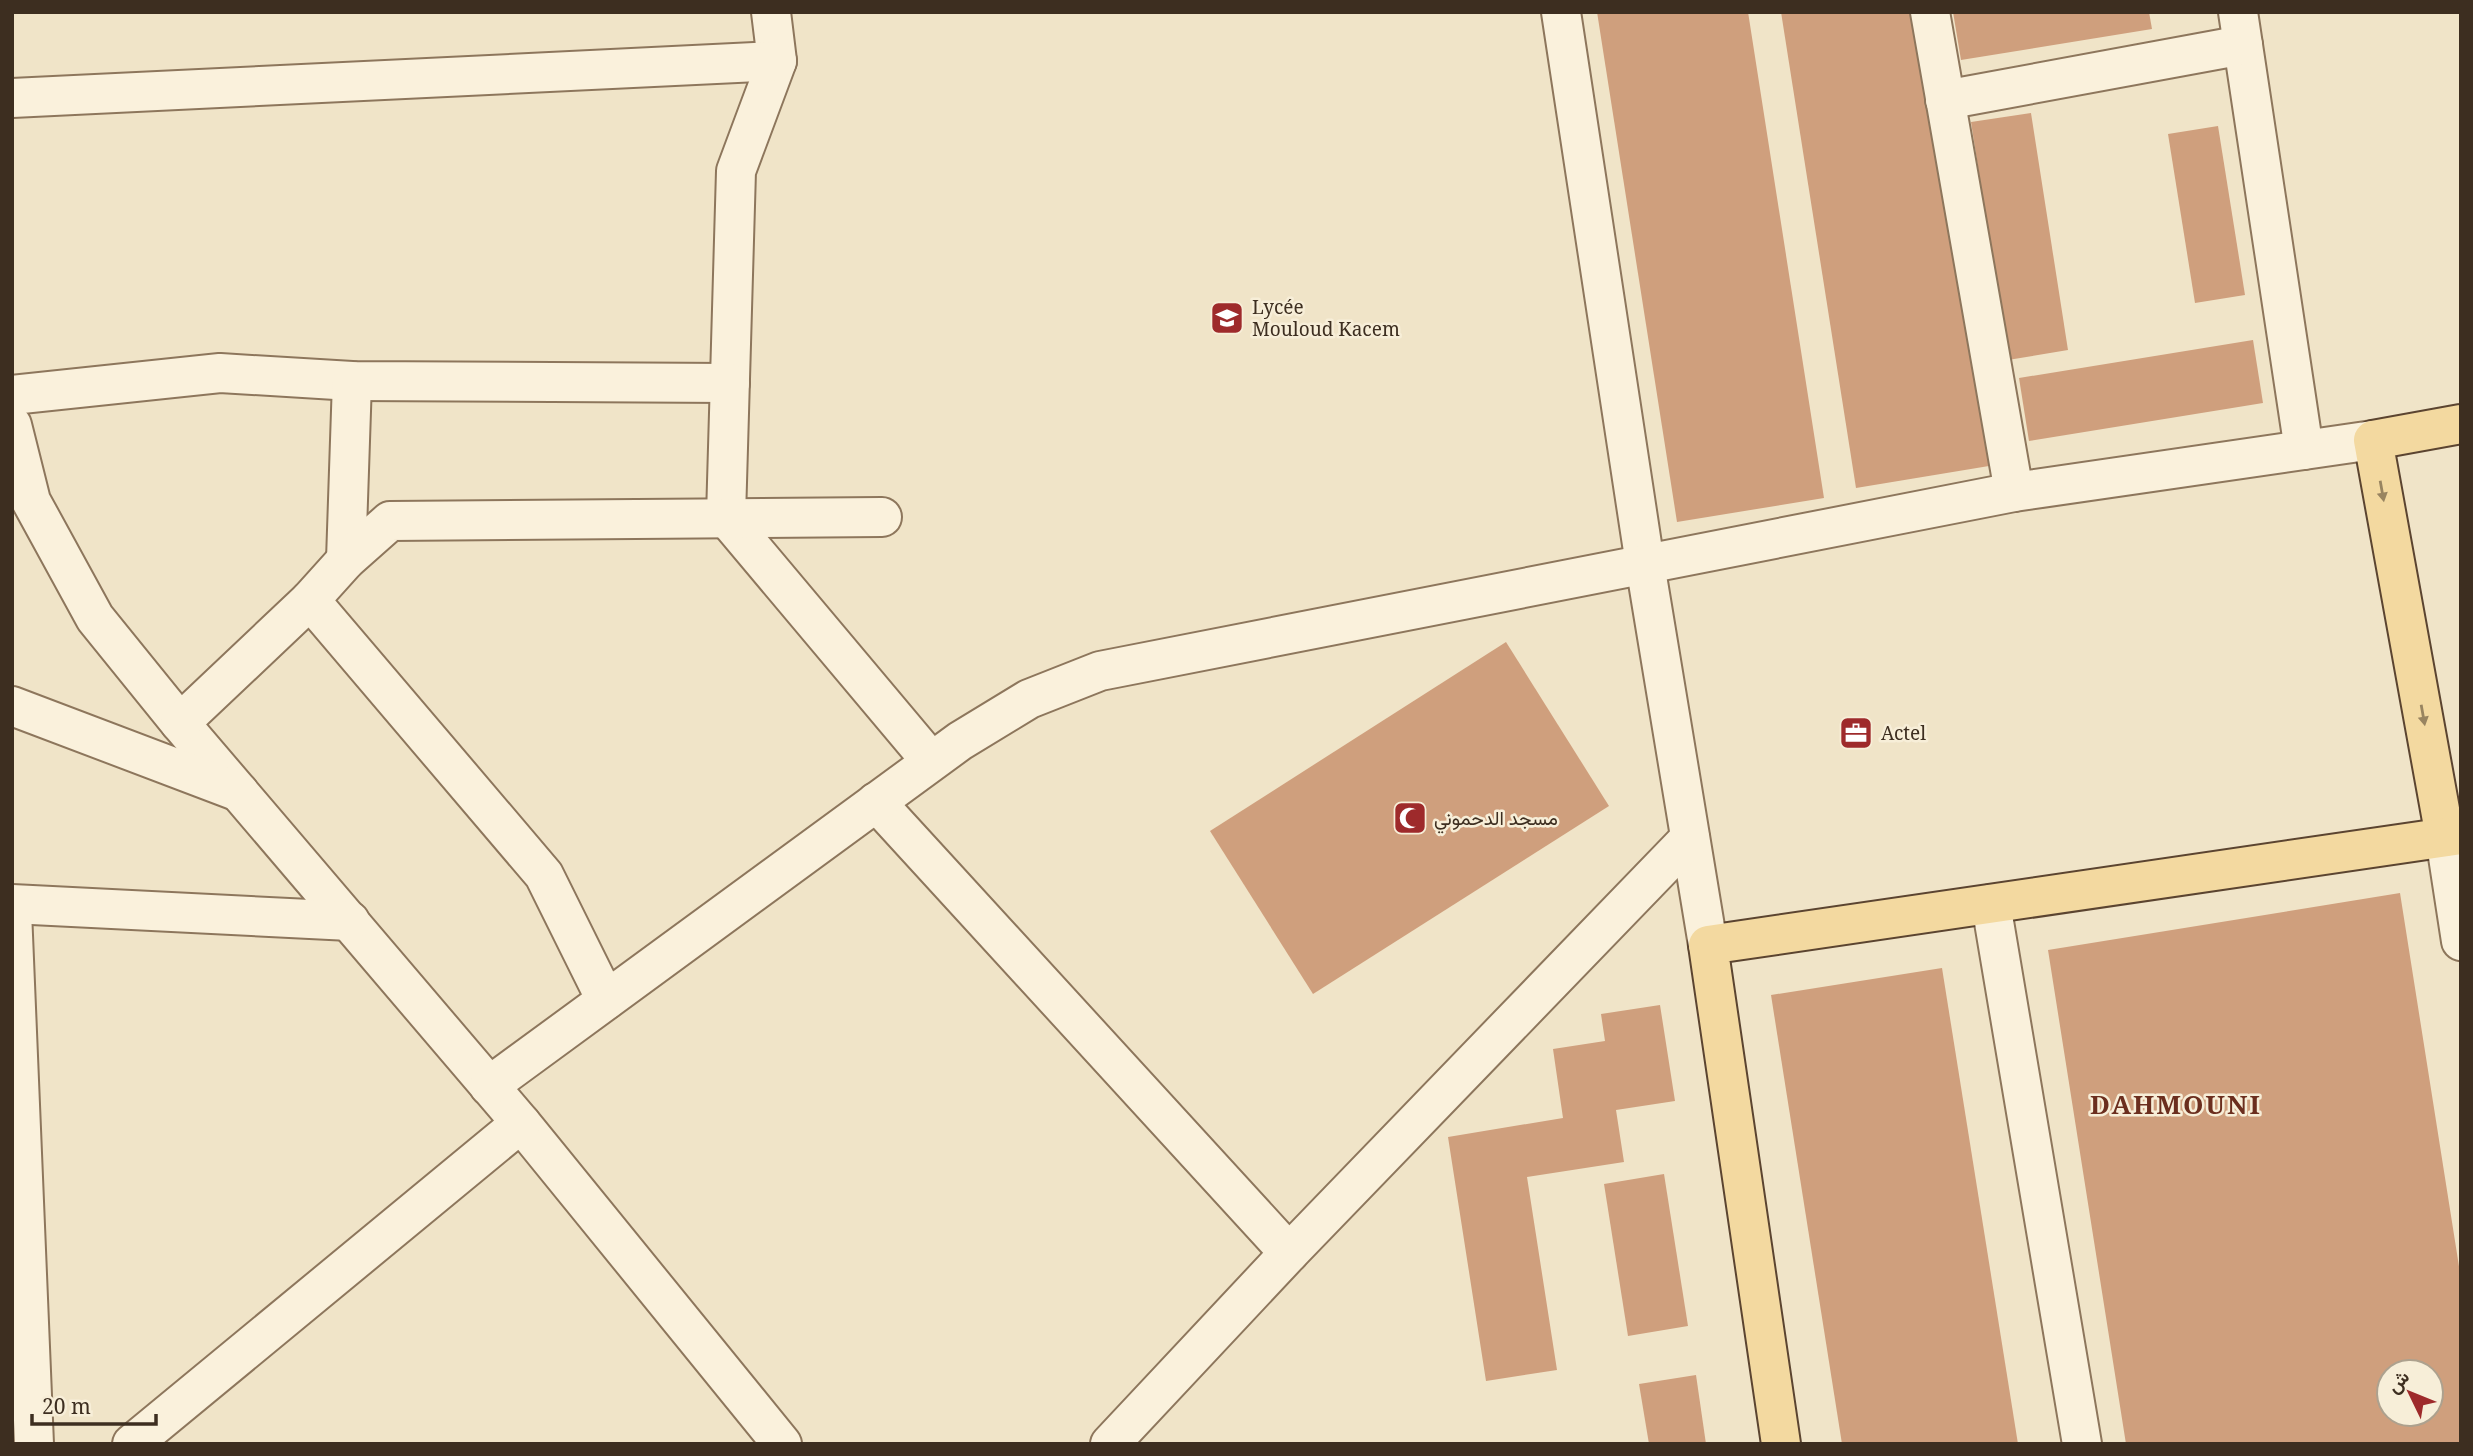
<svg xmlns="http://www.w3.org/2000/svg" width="2473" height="1456" viewBox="0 0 2473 1456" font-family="'Noto Serif',Vazirmatn,serif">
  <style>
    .building { fill: #cf9f7d; fill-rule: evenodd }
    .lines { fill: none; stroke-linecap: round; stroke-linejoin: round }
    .minor-casing { stroke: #8d765c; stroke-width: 42 }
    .major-casing { stroke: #5b4430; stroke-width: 42 }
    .minor { stroke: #faf1dc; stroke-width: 38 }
    .major { stroke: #f3d9a0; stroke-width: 38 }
    .oneway { fill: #988460 }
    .labels { text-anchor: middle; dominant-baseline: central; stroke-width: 5; stroke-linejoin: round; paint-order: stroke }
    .poi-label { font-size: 19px; fill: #3d2e20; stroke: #f7eed8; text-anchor: start }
    .district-label { font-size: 26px; font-weight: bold; letter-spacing: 2px; fill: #6b2e1e; stroke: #f7eed8 }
  </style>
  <rect width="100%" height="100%" fill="#f0e4c8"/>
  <g class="building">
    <path d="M1597,12H1748L1824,498L1677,522Z"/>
    <path d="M1781,12H1930L2001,464L1856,488Z"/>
    <path d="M1953,12H2149L2152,29L1961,60Z"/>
    <path d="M2031,113L2068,350L2008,360L1971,122Z"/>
    <path d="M2218,126L2245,295L2195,303L2168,134Z"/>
    <path d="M2253,340L2263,403L2029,441L2019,378Z"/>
    <path d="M1506,642L1609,806L1313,994L1210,831Z"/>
    <path d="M2400,893L2461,1279V1444H2126L2048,950ZM2389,1372H2431V1414H2389Z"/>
    <path d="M1942,968L2018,1444H1842L1771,995Z"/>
    <path d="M1660,1005L1675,1101L1616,1110L1624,1162L1527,1177L1557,1370L1486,1381L1448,1137L1563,1118L1553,1049L1605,1041L1601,1014Z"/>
    <path d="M1664,1174L1688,1326L1628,1336L1604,1184Z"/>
    <path d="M1696,1375L1706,1444H1649L1639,1384Z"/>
  </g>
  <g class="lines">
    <defs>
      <g id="minor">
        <path d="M771,12L777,61L736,171L726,517L931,761"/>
        <path d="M1561,12L1645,564L1708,945"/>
        <path d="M1930,12L2014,492"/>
        <path d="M2238,12L2304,450"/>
        <path d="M12,98L777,61"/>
        <path d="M1945,100L2243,45"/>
        <path d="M12,395L220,373L352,381L730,383"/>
        <path d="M12,425L31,501L95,618L180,723L521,1123L782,1444"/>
        <path d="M346,560L352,381"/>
        <path d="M12,706L239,792"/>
        <path d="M180,723L310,600"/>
        <path d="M876,802L1289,1253"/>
        <path d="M2445,837L2461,941"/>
        <path d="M12,904L350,921"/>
        <path d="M1991,904L2082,1444"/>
        <path d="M12,911L34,1444"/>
        <path d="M606,1000L544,875L310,600L346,560L390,521L882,517"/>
        <path d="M489,1086L960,741L1029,699L1100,671L2014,492L2373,440"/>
        <path d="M132,1444L521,1123"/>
        <path d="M1110,1444L1289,1253L1690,838"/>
      </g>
      <g id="major">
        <path d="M2445,837L2373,440L2461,424"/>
        <path d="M1781,1444L1708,945L2461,835"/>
      </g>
    </defs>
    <use href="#minor" class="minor-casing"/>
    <use href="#major" class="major-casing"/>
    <use href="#minor" class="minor"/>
    <use href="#major" class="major"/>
  </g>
  <defs><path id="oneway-solid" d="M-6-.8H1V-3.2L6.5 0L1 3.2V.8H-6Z" transform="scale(1.75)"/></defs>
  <g class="oneway">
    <use href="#oneway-solid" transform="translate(2382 491) rotate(80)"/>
    <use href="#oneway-solid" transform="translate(2423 715) rotate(80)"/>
  </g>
  <defs>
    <symbol id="school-square" viewBox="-11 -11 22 22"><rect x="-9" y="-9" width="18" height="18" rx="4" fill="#9e2a2b" stroke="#f7eed8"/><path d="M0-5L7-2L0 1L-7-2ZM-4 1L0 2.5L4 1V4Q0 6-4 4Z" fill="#fff"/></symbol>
    <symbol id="office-square" viewBox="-11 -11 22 22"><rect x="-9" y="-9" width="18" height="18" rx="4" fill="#9e2a2b" stroke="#f7eed8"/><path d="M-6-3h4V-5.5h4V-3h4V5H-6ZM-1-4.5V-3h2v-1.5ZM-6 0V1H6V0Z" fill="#fff"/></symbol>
    <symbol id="mosque-square" viewBox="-11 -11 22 22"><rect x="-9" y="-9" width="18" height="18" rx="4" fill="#9e2a2b" stroke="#f7eed8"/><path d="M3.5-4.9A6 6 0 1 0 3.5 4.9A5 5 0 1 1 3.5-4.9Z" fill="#fff"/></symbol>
  </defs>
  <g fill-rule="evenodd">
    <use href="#school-square" x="1208" y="299" width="38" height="38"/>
    <use href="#office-square" x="1837" y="714" width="38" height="38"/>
    <use href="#mosque-square" x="1391" y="799" width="38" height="38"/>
  </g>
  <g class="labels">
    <g class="poi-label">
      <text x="1252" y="307">Lycée<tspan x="1252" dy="22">Mouloud Kacem</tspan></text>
      <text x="1881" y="733">Actel</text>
      <text x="1434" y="818">مسجد الدحموني</text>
    </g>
    <g class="district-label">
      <text x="2176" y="1104">DAHMOUNI</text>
    </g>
  </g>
  <rect width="2473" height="1456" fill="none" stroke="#3d2e20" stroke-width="28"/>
  <g transform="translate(2410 1393) rotate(313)"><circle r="33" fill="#f7eed8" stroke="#ada18e" stroke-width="2"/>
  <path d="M0-5L12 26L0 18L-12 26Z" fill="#9e2a2b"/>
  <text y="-10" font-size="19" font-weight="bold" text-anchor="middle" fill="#3d2e20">ش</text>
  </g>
  <path d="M32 1414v10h124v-10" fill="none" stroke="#3d2e20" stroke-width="3.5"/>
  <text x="42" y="1414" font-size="21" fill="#3d2e20" stroke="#f7eed8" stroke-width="5" paint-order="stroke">20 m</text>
</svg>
